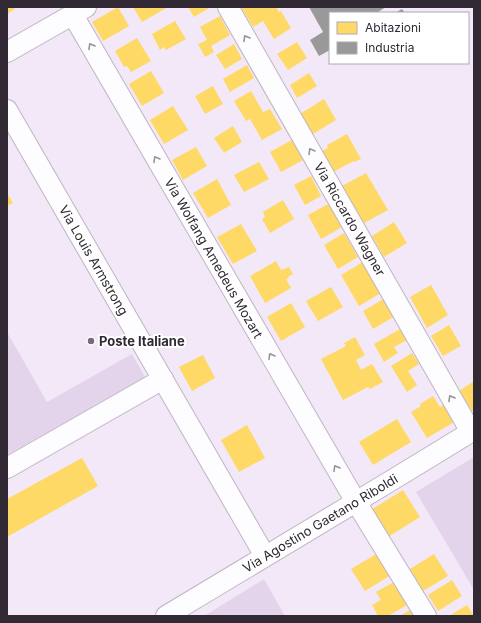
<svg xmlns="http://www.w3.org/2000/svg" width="481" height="623" viewBox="0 0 481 623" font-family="Inter,sans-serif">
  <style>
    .green { fill: #e4d4eb }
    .homes { fill: #ffd966 }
    .industry { fill: #999 }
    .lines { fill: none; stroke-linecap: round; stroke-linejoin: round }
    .minor-casing { stroke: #beb5c2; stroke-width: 22 }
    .minor { stroke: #fdfcfe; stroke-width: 20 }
    .oneway { stroke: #97939a }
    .poi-dot { fill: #756c79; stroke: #fff; stroke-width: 1.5 }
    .labels { text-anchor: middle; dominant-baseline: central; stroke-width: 4; stroke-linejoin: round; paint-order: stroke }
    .street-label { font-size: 13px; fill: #312a35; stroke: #fff }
    .poi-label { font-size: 13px; font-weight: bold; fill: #312a35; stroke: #fff; text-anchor: start }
  </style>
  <rect width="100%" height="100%" fill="#f3e8f8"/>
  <g class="green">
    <path d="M7,332L47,402L132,354L145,377L7,455Z"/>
    <path d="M474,457V590L416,492Z"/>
    <path d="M264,579L285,616H204Z"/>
  </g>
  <g class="homes">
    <path d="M7,7H14L15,9L7,14Z"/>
    <path d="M118,7L129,26L103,41L92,22Z"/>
    <path d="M133,7H168L142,22Z"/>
    <path d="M188,7H211L194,17Z"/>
    <path d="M241,7H276L279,12L281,11L291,28L274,39L263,21L253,27Z"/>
    <path d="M220,16L230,35L211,46L214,52L205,57L198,44L207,40L200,27Z"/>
    <path d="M175,21L186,39L166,50L164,47L160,50L152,34Z"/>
    <path d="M137,38L151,61L131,72L127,66L124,67L115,51Z"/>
    <path d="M297,42L307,58L288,70L277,54Z"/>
    <path d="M234,44L242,59L225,69L216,55Z"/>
    <path d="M247,65L254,78L230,92L223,79Z"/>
    <path d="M151,71L164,93L142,106L129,84Z"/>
    <path d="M309,73L317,86L297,98L290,85Z"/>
    <path d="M213,86L223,104L205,114L195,96Z"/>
    <path d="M251,91L263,112L270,109L282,129L262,140L250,119L246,121L234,101Z"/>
    <path d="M324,99L336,120L313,134L300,114Z"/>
    <path d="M173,106L188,130L164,144L150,120Z"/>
    <path d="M233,126L242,142L224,153L214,138Z"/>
    <path d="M347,134L361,159L354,162V161L333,172L322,151L328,148L327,145Z"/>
    <path d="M292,140L303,160L281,172L270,152Z"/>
    <path d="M196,147L207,166L183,180L172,160Z"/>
    <path d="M259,162L269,179L244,192L234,175Z"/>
    <path d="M366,173L388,210L364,223L342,186Z"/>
    <path d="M311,176L321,196L305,205L294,185Z"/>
    <path d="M217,179L231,205L208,218L193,193Z"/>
    <path d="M7,193L13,203L7,206Z"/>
    <path d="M283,200L294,219L270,233L262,219L265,217L263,212Z"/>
    <path d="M330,203L344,226L321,239L308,215Z"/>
    <path d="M394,222L407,243L384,257L372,236Z"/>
    <path d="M241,224L257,251L233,264L217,237Z"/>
    <path d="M344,233L358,257L338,269L324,245Z"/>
    <path d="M276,261L281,270L289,267L293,274L288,277L289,278L286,279L291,288L265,303L250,276Z"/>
    <path d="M363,262L381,293L359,306L341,275Z"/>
    <path d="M431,285L448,315L427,328L410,297Z"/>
    <path d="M331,287L343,307L318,321L306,301Z"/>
    <path d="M387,297L395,316L373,329L363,311Z"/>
    <path d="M291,303L305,327L281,341L267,317Z"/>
    <path d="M449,325L461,346L443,356L431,336Z"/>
    <path d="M400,329L407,340L394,347L398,353L384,362L374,344Z"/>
    <path d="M355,337L365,355L356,360L361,370L372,364L383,382L370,389L368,387L343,400L321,359L346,346L344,343Z"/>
    <path d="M412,353L419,364L408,371L417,385L407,392L391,366Z"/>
    <path d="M203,355L215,378L192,391L179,367Z"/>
    <path d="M474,381V410L472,411L459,391Z"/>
    <path d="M433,396L440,407L446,403L456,421L427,438L411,412L421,406L420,404Z"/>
    <path d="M397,419L411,442L373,465L359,442Z"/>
    <path d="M247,425L265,458L239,472L221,440Z"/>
    <path d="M82,458L98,486L7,537V499Z"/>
    <path d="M403,490L420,517L388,537L371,510Z"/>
    <path d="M378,553L391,575L365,591L351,569Z"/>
    <path d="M434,554L448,576L423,591L410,569Z"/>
    <path d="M452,580L462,596L438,611L428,595Z"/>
    <path d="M394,582L407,605L388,616H378L372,605L381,600L376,592Z"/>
    <path d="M467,605L474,616H449Z"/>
    <path d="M413,608L418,616H400Z"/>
  </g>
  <g class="industry">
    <path d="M309,7H386L378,12V13H330V50L319,56L310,40L323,32Z"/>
    <path d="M402,9L405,13H395Z"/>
  </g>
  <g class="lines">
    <defs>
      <g id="minor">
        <path d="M228,7L471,432"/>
        <path d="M73,15L356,502L426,616"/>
        <path d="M7,52L86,7"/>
        <path d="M7,110L265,556"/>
        <path d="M7,468L163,379"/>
        <path d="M166,616C269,554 372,493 474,430"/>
      </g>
    </defs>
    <use href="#minor" class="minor-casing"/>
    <use href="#minor" class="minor"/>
  </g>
  <defs><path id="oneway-chevron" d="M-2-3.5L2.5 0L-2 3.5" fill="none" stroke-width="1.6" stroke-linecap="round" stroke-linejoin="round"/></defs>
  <g class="oneway">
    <use href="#oneway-chevron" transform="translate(246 38) rotate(-120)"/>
    <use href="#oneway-chevron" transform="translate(91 46) rotate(-120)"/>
    <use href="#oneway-chevron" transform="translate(311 151) rotate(-120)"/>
    <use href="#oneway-chevron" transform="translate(156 159) rotate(-120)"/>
    <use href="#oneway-chevron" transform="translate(271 356) rotate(-120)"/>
    <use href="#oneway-chevron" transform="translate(451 398) rotate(-120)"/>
    <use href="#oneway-chevron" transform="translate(336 468) rotate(-120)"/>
  </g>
  <circle class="poi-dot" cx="91" cy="341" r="4"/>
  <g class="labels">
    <g class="street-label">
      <text transform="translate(350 219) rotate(60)">Via Riccardo Wagner</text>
      <text transform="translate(214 258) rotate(60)">Via Wolfang Amedeus Mozart</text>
      <text transform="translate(94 260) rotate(60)">Via Louis Armstrong</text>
      <text transform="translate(320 523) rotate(-31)">Via Agostino Gaetano Riboldi</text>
    </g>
    <g class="poi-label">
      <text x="99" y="341">Poste Italiane</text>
    </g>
  </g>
  <rect width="481" height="623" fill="none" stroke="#312a35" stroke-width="16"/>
  <rect x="329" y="12" width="140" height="52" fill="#ffffff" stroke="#adaaae"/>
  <rect x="337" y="22" width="20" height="12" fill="#ffd966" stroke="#adaaae"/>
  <text x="365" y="32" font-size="12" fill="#312a35">Abitazioni</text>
  <rect x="337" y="42" width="20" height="12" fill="#999999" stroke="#adaaae"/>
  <text x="365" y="52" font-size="12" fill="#312a35">Industria</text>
</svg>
